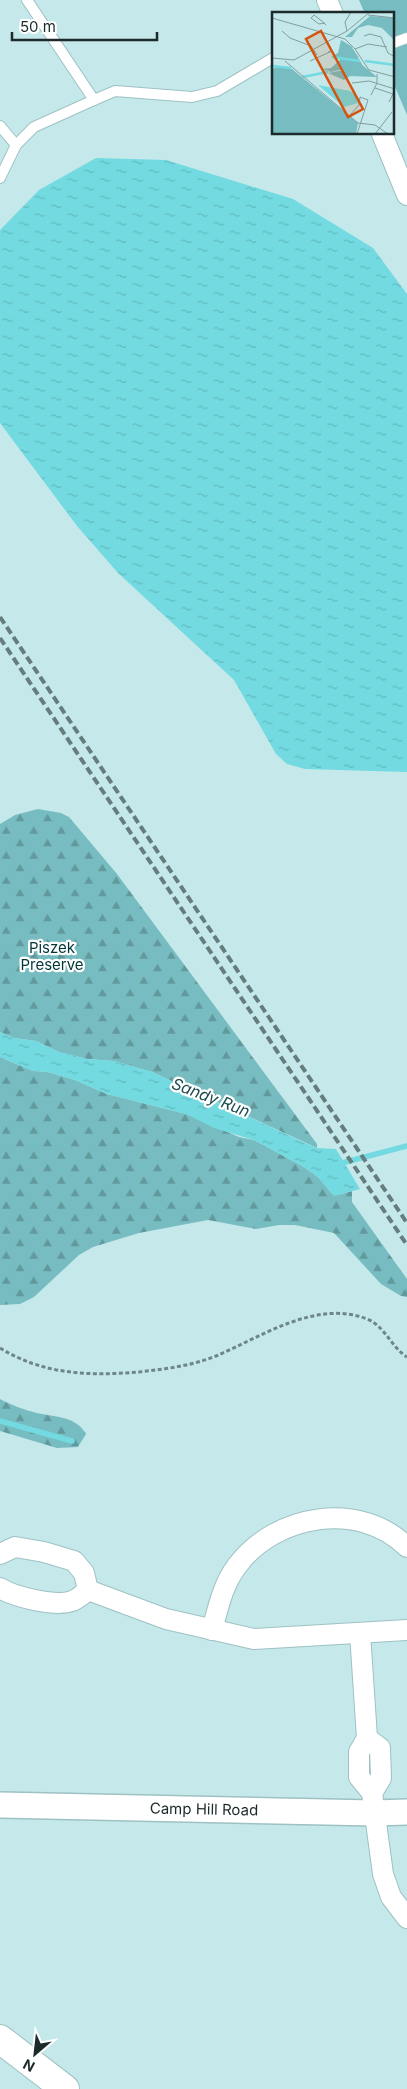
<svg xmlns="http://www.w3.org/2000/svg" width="407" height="2089" viewBox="0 0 407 2089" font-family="Inter,sans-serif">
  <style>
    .green { fill: #77bcc0 }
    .forest { fill: url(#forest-firs) }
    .water { fill: url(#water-ripples) }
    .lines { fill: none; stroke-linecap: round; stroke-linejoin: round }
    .stream { stroke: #72dae0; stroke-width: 5.5 }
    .service-casing { stroke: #9ec1c3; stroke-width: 12 }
    .minor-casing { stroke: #9ec1c3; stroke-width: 22 }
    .tertiary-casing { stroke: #9ec1c3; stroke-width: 28 }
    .secondary-casing { stroke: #9ec1c3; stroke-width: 30 }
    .path { stroke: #6e8688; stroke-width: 3; stroke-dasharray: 4 2.5; stroke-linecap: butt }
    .service { stroke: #fff; stroke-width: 10 }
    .minor { stroke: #fff; stroke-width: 20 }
    .tertiary { stroke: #fff; stroke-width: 25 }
    .secondary { stroke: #fff; stroke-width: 28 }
    .rail { stroke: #667d7e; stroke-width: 4; stroke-dasharray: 8 4; stroke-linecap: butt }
    .labels { text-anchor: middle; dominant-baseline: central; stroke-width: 4.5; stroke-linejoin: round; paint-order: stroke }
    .park-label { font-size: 15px; fill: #02373a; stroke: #fff }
    .street-label { font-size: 15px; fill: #1d2a2b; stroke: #fff }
    .water-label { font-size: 16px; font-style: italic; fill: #1c4c4e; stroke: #fff }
    .inset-river { fill: none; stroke: #72dae0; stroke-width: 2.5 }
    .inset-road { fill: none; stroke: #829d9e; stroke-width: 1 }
    .view { fill: #d4540f; fill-opacity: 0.15; stroke: #d4540f; stroke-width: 2.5 }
    .inset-edge { fill: none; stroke: #1d2a2b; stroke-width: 2.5 }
  </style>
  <defs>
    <pattern id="forest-firs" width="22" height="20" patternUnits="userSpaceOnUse" patternTransform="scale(1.25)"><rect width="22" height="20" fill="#77bcc0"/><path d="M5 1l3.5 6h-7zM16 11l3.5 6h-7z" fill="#61999c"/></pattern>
    <pattern id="water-ripples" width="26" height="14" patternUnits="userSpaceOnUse" patternTransform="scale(1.25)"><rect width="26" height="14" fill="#72dae0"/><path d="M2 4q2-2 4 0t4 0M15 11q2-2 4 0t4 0" fill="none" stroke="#62bbc0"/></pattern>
  </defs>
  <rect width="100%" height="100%" fill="#c5e9eb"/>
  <path class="green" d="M359,0H407V115L393,82V14H365Z"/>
  <g class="forest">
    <path d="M38,809L61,813L69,817L117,874L317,1144V1148L152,1072L114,1061L87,1059L59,1052L36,1041L14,1038L0,1032V824L15,815Z"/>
    <path d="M0,1057L33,1071L48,1072L75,1080L107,1094L186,1114L239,1137L254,1140L304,1167L318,1177L334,1196L352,1191V1202L407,1279V1297L401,1296L381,1284L334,1233L295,1225H279L256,1229L208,1220L139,1233L93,1247L79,1255L34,1297L20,1304L0,1305Z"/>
    <path d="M0,1399C11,1405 25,1410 37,1413C55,1417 76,1416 86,1434L78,1447L57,1448L0,1431Z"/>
  </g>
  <g class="water">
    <path d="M96,158L166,160L293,199L373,248L407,294V772L305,769L287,764L276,754L234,680L118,573L77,526L0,423V230L39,190Z"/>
    <path d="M0,1032L14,1038L36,1041L59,1052L87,1059L114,1061L152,1072L305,1143L317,1148L336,1149L360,1189L334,1196L318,1177L304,1167L254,1140L214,1128L186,1114L107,1094L75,1080L48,1072L33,1071L0,1057Z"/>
  </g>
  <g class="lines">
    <g class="stream">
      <path d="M338,1164L407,1146"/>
      <path d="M0,1421L72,1441"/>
    </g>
    <defs>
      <g id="service">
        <path d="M27,0L94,100"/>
        <path d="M393,43L407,38"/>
        <path d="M0,126L16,145"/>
        <path d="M0,178L16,145L34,127L94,100L115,91L192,97L217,91L273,58"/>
      </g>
      <g id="minor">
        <path d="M327,0L333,14"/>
        <path d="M382,134L407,195"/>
        <path d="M0,1554L15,1547L44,1552L74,1561L84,1573L88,1590"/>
        <path d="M0,1588C14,1597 56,1607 72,1601C78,1599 83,1594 88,1590"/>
        <path d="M88,1590L166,1619L254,1639L407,1630"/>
        <path d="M212,1630C218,1608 223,1584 237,1566C275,1514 360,1500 407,1547"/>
        <path d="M360,1633L367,1738L359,1752V1777L372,1793L383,1874L391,1897L407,1918"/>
        <path d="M367,1738L380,1748L381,1778L372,1793"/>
      </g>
      <path id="tertiary" d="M0,1805L374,1813L407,1812"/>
      <path id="secondary" d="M0,2039L65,2089"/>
    </defs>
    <use href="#service" class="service-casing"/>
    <use href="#minor" class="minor-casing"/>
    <use href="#tertiary" class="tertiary-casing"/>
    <use href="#secondary" class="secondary-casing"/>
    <path class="path" d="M0,1348C44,1375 89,1376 139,1372C165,1369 191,1366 216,1356C261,1337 316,1299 367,1319C385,1326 391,1347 407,1357"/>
    <use href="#service" class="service"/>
    <use href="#minor" class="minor"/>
    <use href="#tertiary" class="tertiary"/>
    <use href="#secondary" class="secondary"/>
    <g class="rail">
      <path d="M0,617L407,1223"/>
      <path d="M0,638L407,1245"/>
    </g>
  </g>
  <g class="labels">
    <g class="park-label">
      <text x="52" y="947">Piszek<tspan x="52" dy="17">Preserve</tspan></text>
    </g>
    <g class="street-label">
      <text transform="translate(204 1809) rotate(1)">Camp Hill Road</text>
    </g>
    <g class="water-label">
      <text transform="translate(211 1097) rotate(21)">Sandy Run</text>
    </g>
  </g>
  <g transform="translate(272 12)">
    <rect width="122" height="122" fill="#c5e9eb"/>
    <path d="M69,28L79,34L87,46L84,48L105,65L76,64L69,60ZM8,54L20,57L86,111L84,122H0V57Z" fill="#77bcc0"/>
    <path d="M98,4L122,6V28L110,16L96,13L86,16L80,25H73ZM69,28V42L87,47L94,59L90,55L88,54L100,64H78L72,68L56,61L77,57L75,56L59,60L50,57L59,56L68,48V45H59L66,41Z" fill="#77bcc0"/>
    <path d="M46,73L78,79L85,84L86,91L72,95Z" fill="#72dae0"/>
    <path class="inset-river" d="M60,45L88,49M93,49L123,53M1,54L19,56M30,65L56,60"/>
    <path class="inset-road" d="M96,3L123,6M0,6L73,27L83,37L97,58L123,65M53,11L47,12L39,6L42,3L51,10L54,13M10,19L18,26L39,34L45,43M75,19L73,10L79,0M92,24L98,22L109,25L116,41L123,45M83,37L96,32L115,35M0,46L22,48L75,19L98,0M13,49L86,111L103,113L116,122M38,49L60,39L56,40M80,71L97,69L123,77M103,76L121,82L117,90M99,83L105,71V62M78,103L87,93L88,85L96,88L85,122M103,122L120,100"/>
    <path class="view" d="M49,19L91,97L76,105L34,27Z"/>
    <rect width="122" height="122" class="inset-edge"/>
  </g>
  <g transform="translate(35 2054) rotate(208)" stroke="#ffffff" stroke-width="4" paint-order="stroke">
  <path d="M0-4L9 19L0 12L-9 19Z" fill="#1d2a2b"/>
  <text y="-8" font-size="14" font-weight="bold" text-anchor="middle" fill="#1d2a2b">N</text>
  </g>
  <path d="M12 32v8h145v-8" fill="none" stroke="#1d2a2b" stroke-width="2.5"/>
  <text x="20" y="32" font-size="15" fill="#1d2a2b" stroke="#ffffff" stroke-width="4" paint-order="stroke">50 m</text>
</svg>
